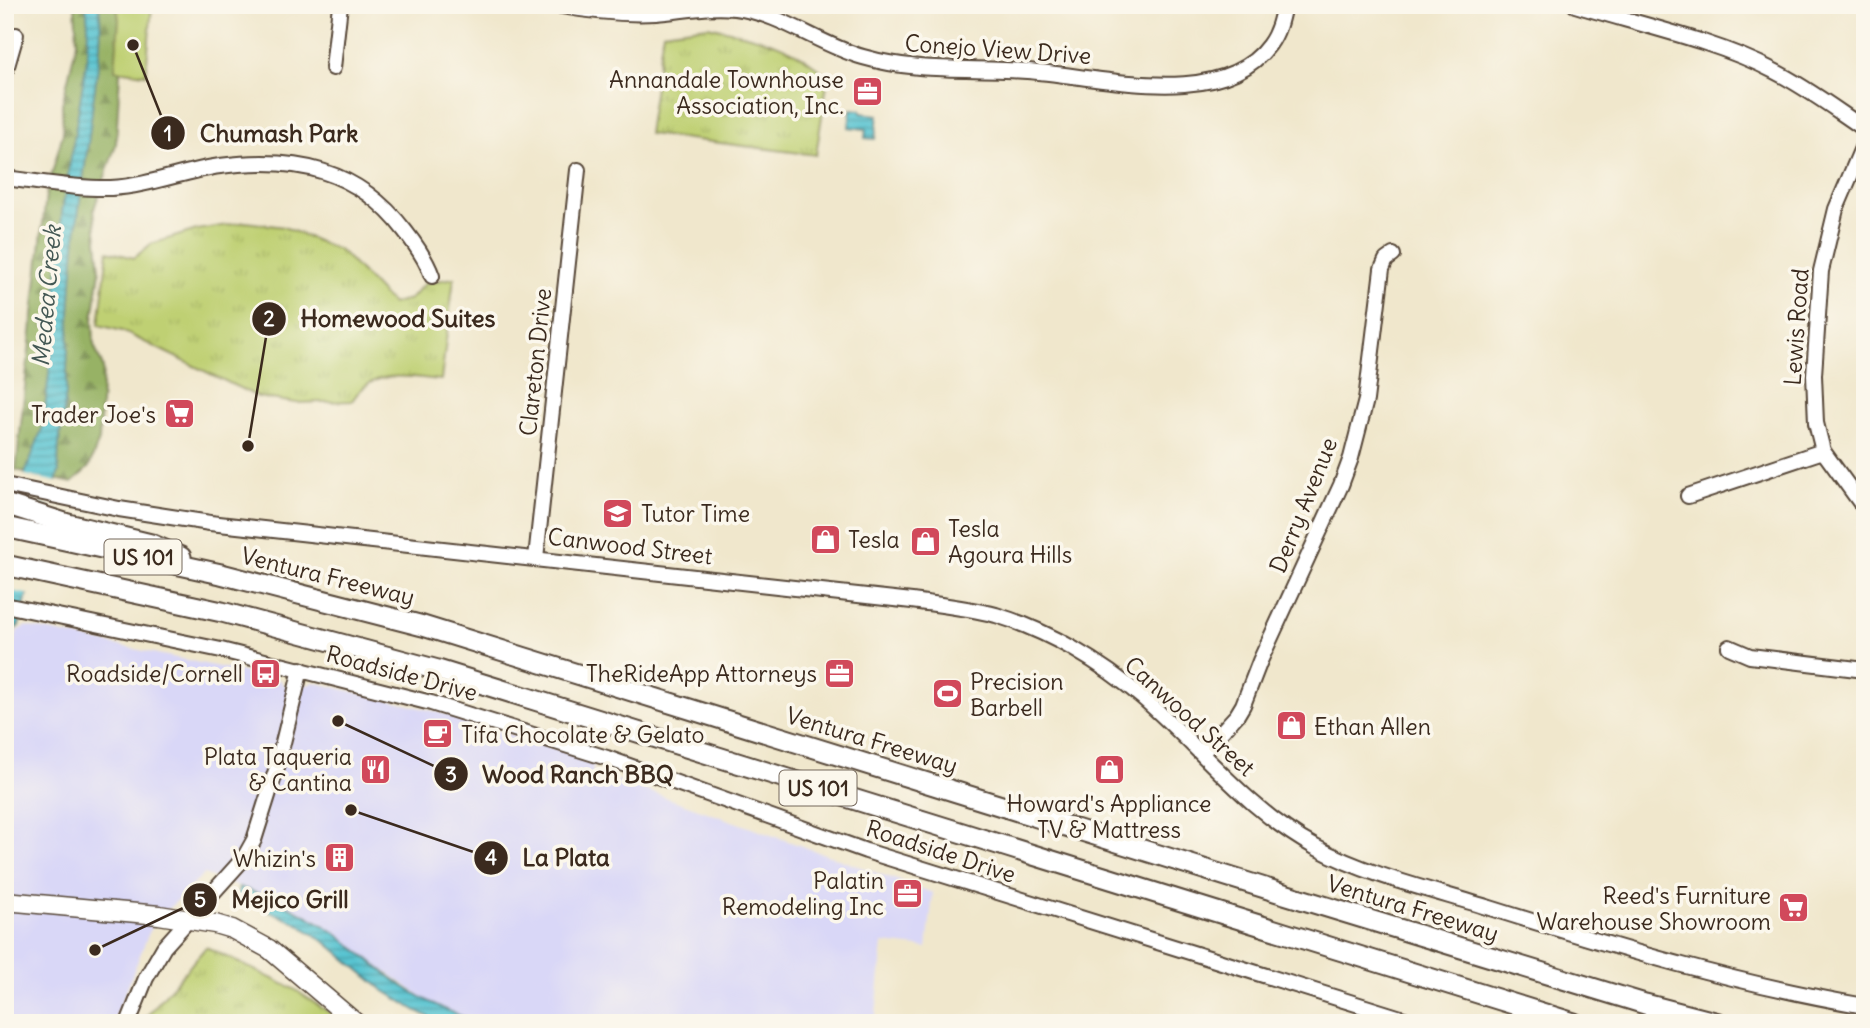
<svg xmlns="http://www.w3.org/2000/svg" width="1870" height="1028" viewBox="0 0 1870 1028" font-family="Delius,sans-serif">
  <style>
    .built { fill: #d9d7f7 }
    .grass { fill: url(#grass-tufts); stroke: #7d7d48; stroke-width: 2 }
    .forest { fill: url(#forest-firs); stroke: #696e42; stroke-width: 2 }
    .park { fill: #bfd073; stroke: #7d7d48; stroke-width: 2 }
    .water { fill: url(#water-rules); stroke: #4a7778; stroke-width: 2 }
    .pier { fill: #f0e7cc }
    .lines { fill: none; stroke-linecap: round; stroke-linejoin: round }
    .minor-casing { stroke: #564638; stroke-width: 18 }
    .major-casing { stroke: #564638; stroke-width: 21 }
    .highway-casing { stroke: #564638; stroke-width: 23 }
    .minor { stroke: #fff; stroke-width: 14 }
    .major { stroke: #fff; stroke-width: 18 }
    .highway { stroke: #fff; stroke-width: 19 }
    .labels { text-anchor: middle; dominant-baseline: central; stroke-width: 7; stroke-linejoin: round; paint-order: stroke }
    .shield { fill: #fbf7ec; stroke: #75685c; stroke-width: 2 }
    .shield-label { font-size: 21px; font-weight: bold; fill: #3b2a1e }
    .street-label { font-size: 23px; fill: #3b2a1e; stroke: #fbf7ec }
    .poi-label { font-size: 23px; fill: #3b2a1e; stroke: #fbf7ec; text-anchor: end }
    .water-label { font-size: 24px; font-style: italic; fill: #445854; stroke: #fbf7ec }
    .leader { fill: none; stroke: #3b2a1e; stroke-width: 2.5 }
    .callout-dot { fill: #3b2a1e; stroke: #fbf7ec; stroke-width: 2.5 }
    .mark-label { font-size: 21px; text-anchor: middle; font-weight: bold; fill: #fff }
    .callout-label { font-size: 24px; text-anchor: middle; font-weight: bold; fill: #3b2a1e; stroke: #fbf7ec; stroke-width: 7; stroke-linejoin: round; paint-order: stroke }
  </style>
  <defs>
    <pattern id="grass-tufts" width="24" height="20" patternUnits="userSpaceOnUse" patternTransform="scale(1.75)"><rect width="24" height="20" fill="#bfd073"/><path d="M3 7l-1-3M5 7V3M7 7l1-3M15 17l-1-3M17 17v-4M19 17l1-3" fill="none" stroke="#a5b363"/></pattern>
    <pattern id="forest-firs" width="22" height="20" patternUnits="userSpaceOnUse" patternTransform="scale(1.75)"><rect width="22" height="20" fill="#97b265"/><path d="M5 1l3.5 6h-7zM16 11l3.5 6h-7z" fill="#7c9153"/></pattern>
    <pattern id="water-rules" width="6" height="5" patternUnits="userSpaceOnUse" patternTransform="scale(1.75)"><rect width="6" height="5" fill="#58c4d1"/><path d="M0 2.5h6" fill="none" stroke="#4a9fa9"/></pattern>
  </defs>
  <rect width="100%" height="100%" fill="#fbf7ec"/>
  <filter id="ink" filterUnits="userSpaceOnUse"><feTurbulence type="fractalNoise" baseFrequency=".0143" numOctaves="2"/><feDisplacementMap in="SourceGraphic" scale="14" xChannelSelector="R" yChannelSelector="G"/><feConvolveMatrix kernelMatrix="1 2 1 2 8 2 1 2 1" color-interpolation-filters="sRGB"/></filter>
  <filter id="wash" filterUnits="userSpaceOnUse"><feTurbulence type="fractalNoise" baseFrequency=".00686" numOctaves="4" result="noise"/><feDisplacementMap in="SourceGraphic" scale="28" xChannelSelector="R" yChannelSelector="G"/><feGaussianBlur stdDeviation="1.57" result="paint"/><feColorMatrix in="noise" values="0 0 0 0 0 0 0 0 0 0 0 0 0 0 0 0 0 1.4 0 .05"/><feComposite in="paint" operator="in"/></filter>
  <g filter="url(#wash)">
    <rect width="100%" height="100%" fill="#f0e7cc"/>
    <path class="built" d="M26,626L280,680L283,685L290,686L292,682L309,685L313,682L434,711L595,761L592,771L933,893L927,948L883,943L875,1023H482L454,1014L428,1001L293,907L204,874L152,925L113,1023H5V927L10,874L5,873V769L10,671L17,631Z"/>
    <g class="grass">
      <path d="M708,26C754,37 792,42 828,77L816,155L648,134L663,32Z"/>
      <path d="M246,222L284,227L341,251L392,304L410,299L425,283L454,278L441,380C407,377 373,367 352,401L296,403L258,397L122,331L99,325L108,251L134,258L151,244L197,230Z"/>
      <path d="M206,947L294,989L345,1023H141Z"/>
    </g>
    <path class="forest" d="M75,5H117L119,20L115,70L120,71L116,144L94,209L100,271L93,319L94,345L103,367L99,440L89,467L72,483L16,470L46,195L63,133L62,104L77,42Z"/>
    <path class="park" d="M117,5H152L146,74L115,70L119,20Z"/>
    <g class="water">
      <path d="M86,5H99C104,41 96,76 92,111C89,141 84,171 80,201C72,264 69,328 66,392C64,419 56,445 59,471L19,626L9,633L5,654V560L25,474L43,426L52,347L62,212L87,58L88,26Z"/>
      <path d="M851,109L861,110V113L878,115L875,139L865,138L866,129L849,127Z"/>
      <path d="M239,887C271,897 300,910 328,928C350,943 370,962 392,978C418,998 448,1012 479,1023H441L415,1010L383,990L328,944L295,922L237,898Z"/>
    </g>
    <g class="pier">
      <path d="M21,474L61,483L55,508L16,499Z"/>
      <path d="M15,501L54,513L31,595L5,590V544Z"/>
    </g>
  </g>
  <g filter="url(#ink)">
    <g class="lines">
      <defs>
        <g id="minor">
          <path d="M555,5C589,11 621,15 656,13C682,11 708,5 735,8C781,13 819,45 863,57C918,73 971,67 1027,71C1095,75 1221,112 1269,45C1278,33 1281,19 1284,5"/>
          <path d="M1575,5C1638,24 1717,41 1774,71C1806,87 1835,109 1865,129"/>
          <path d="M333,68L340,5"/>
          <path d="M5,73L16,35"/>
          <path d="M1865,141L1836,209L1821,271L1814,375L1816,423L1823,451L1865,509"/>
          <path d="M5,178C40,182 76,189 111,188C149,186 183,171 220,166C295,156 358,169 405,231C416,245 426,259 432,276"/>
          <path d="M5,485L119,509L210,523L912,601C940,605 969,608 996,615C1049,631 1101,662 1143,698C1201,748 1247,810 1315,847C1369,876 1432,890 1490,908C1614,947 1737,984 1865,1006"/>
          <path d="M1688,496L1823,451"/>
          <path d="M536,558L578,170"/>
          <path d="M5,605L221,650L431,703L607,758L866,851L1417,1023"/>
          <path d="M1729,647L1750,656L1865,670"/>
          <path d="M1202,753L1237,715L1243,705L1260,661L1341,485L1351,458L1366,400L1382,269L1386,260L1393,255"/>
          <path d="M128,1023L146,978L164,947L244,858L254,840L277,767L301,669"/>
        </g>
        <path id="major" d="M5,901L159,915L215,924L232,929L269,949L356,1023"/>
        <g id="highway">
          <path d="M5,504L68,524L151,544L181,557"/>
          <path d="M5,527L221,574L423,626L1281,893L1645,1004L1718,1023"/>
          <path d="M5,565L222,612L438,670L1574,1023"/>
        </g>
      </defs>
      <use href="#minor" class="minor-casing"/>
      <use href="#major" class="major-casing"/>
      <use href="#highway" class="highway-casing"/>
      <use href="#minor" class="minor"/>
      <use href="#major" class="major"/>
      <use href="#highway" class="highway"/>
    </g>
  </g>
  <defs>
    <symbol id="office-square" viewBox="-11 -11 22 22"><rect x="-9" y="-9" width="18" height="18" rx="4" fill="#d1495b" stroke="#fbf7ec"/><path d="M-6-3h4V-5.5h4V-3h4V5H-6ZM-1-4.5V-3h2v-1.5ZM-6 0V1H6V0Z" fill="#fff"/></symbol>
    <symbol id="supermarket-square" viewBox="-11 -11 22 22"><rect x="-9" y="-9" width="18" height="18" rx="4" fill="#d1495b" stroke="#fbf7ec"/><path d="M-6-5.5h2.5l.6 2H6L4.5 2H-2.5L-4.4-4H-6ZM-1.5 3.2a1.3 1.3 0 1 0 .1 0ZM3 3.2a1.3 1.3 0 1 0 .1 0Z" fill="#fff"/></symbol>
    <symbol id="school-square" viewBox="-11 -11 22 22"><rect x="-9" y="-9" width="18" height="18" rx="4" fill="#d1495b" stroke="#fbf7ec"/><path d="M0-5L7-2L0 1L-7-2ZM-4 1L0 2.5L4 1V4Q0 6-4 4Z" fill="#fff"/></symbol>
    <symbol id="shop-square" viewBox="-11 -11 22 22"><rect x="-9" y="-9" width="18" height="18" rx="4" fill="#d1495b" stroke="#fbf7ec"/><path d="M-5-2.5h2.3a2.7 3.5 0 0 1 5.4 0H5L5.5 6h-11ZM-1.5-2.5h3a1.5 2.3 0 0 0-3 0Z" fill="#fff"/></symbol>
    <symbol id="bus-square" viewBox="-11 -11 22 22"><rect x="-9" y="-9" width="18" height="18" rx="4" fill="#d1495b" stroke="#fbf7ec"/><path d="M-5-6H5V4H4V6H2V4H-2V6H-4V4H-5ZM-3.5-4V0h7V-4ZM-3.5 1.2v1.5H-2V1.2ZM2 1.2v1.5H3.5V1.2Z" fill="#fff"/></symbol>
    <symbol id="stadium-square" viewBox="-11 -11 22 22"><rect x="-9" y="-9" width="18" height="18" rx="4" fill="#d1495b" stroke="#fbf7ec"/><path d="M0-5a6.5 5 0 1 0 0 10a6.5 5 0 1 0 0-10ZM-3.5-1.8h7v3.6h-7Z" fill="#fff"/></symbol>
    <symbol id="cafe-square" viewBox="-11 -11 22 22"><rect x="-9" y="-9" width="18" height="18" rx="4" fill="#d1495b" stroke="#fbf7ec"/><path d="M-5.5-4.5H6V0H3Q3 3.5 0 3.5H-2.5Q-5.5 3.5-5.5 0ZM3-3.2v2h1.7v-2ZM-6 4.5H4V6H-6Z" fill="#fff"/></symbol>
    <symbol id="restaurant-square" viewBox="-11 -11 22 22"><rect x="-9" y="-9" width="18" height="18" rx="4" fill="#d1495b" stroke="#fbf7ec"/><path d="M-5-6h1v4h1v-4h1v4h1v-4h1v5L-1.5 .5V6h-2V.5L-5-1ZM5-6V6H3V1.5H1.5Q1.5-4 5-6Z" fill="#fff"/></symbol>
    <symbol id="building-square" viewBox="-11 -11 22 22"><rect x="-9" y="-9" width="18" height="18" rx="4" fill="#d1495b" stroke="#fbf7ec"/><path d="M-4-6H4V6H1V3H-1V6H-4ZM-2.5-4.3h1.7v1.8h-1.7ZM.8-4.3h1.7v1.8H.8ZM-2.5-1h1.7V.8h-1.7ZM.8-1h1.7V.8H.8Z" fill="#fff"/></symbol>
  </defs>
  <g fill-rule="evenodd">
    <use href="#office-square" x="850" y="74" width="35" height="35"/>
    <use href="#supermarket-square" x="162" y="396" width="35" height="35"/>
    <use href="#school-square" x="600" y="496" width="35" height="35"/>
    <use href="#shop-square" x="808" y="522" width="35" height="35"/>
    <use href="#shop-square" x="908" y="524" width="35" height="35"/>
    <use href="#bus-square" x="248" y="656" width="35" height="35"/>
    <use href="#office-square" x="822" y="656" width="35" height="35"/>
    <use href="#stadium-square" x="930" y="676" width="35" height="35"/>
    <use href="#shop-square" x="1274" y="708" width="35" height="35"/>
    <use href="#cafe-square" x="420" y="716" width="35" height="35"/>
    <use href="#restaurant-square" x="358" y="752" width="35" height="35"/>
    <use href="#shop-square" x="1092" y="752" width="35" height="35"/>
    <use href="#building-square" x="322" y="840" width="35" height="35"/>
    <use href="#office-square" x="890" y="876" width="35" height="35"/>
    <use href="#supermarket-square" x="1776" y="890" width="35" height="35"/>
  </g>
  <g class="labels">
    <g class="shield">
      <rect x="104.5" y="539.5" width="77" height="35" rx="5"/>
      <rect x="779.5" y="770.5" width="77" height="35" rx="5"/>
    </g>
    <g class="shield-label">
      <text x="143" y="557">US 101</text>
      <text x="818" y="788">US 101</text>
    </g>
    <g class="street-label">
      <text transform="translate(998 49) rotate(4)">Conejo View Drive</text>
      <text transform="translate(1796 327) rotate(-86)">Lewis Road</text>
      <text transform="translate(535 362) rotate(-84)">Clareton Drive</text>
      <text transform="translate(1303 505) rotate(-68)">Derry Avenue</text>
      <text transform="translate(630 546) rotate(7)">Canwood Street</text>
      <text transform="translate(328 576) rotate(14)">Ventura Freeway</text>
      <text transform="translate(402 673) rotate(15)">Roadside Drive</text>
      <text transform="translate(1190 716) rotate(42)">Canwood Street</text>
      <text transform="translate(872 740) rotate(17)">Ventura Freeway</text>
      <text transform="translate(941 851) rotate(18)">Roadside Drive</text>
      <text transform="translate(1413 908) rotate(17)">Ventura Freeway</text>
    </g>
    <g class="poi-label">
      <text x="844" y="79">Annandale Townhouse<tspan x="844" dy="26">Association, Inc.</tspan></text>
      <text x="156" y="414">Trader Joe's</text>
      <text x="641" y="513" text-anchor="start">Tutor Time</text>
      <text x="948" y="528" text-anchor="start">Tesla<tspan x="948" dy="26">Agoura Hills</tspan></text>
      <text x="848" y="539" text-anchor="start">Tesla</text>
      <text x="243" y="673">Roadside/Cornell</text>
      <text x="817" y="673">TheRideApp Attorneys</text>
      <text x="970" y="681" text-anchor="start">Precision<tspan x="970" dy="26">Barbell</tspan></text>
      <text x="1314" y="726" text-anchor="start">Ethan Allen</text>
      <text x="461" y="734" text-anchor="start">Tifa Chocolate &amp; Gelato</text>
      <text x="352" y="756">Plata Taqueria<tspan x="352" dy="26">&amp; Cantina</tspan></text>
      <text x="1109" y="803" text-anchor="middle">Howard's Appliance<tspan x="1109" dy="26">TV &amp; Mattress</tspan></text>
      <text x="316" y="858">Whizin's</text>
      <text x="884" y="880">Palatin<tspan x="884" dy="26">Remodeling Inc</tspan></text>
      <text x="1771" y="895">Reed's Furniture<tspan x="1771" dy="26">Warehouse Showroom</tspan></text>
    </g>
    <g class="water-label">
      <text transform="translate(46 296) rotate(-85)">Medea Creek</text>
    </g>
  </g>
  <path class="leader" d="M133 45L168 133M248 446L269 319M338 721L451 774M351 810L491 858M95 950L200 900"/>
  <g class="callout-dot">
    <circle cx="133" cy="45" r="7"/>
    <circle cx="248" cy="446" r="7"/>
    <circle cx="338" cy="721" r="7"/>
    <circle cx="351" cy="810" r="7"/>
    <circle cx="95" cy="950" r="7"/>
    <circle cx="168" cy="133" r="18"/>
    <circle cx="269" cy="319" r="18"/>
    <circle cx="451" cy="774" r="18"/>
    <circle cx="491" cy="858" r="18"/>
    <circle cx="200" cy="900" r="18"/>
  </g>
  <g class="mark-label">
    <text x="168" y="141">1</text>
    <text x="269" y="326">2</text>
    <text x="451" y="782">3</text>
    <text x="491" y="865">4</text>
    <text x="200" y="907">5</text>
  </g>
  <g class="callout-label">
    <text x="279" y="142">Chumash Park</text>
    <text x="398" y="327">Homewood Suites</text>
    <text x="578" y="783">Wood Ranch BBQ</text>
    <text x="566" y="866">La Plata</text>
    <text x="290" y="908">Mejico Grill</text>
  </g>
  <rect width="1870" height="1028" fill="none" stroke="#fbf7ec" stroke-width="28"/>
</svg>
